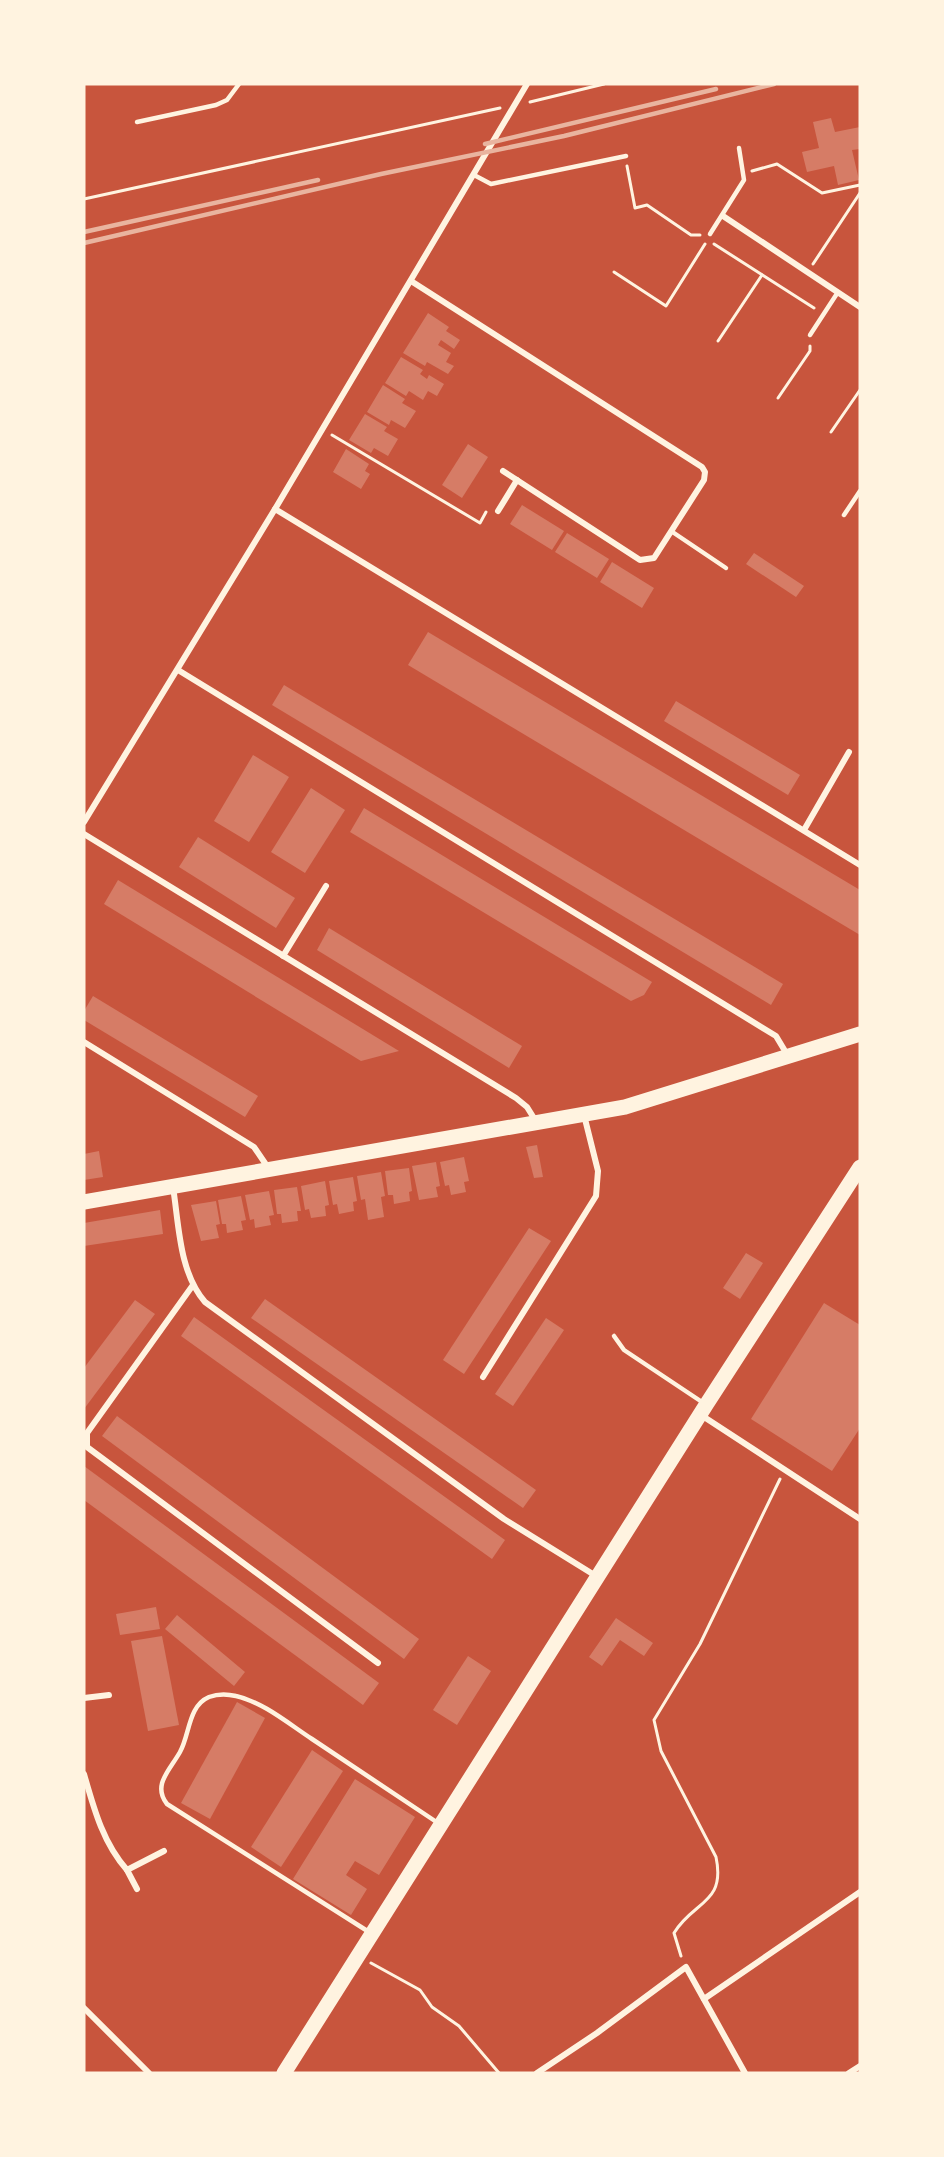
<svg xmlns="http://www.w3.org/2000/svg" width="944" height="2157" viewBox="0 0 944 2157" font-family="'IBM Plex Serif',serif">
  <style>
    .building { fill: #d67c66 }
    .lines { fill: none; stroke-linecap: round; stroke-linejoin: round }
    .path { stroke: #fff3e0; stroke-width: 3 }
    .service { stroke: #fff3e0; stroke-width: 4.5 }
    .minor { stroke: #fff3e0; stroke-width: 6 }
    .primary { stroke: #fff3e0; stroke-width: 15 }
    .rail { stroke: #e9b49f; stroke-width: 4.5 }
  </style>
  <rect width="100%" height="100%" fill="#c8553d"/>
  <g class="building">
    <path d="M831,118L835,132L860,127V149L852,150L859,180L838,185L834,166L807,172L802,152L819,148L813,122Z"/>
    <path d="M428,313L449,327L446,331L460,340L454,349L441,340L438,345L451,353L446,362L454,366L448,374L427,362L425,366L403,353Z"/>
    <path d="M401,357L423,370L420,374L427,379L429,375L444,384L437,396L428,391L423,400L409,391L406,396L385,383Z"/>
    <path d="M383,385L405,399L402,403L416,411L405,428L391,420L389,425L367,412Z"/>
    <path d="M365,414L387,427L384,431L398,439L388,456L374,448L371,453L349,440Z"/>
    <path d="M468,444L488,457L462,498L442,485Z"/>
    <path d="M346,449L369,464L365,471L370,474L361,489L333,472Z"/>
    <path d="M522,505L564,531L552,550L510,524Z"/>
    <path d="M567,533L609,559L597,578L555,552Z"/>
    <path d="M754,553L804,586L796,597L746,564Z"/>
    <path d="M612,562L654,588L642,608L600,582Z"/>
    <path d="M428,632L860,890V935L408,665Z"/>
    <path d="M284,685L783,984L771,1005L272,705Z"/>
    <path d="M676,701L800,775L788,795L664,721Z"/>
    <path d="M253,755L289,777L249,842L214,821Z"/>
    <path d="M311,788L345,810L305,873L271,852Z"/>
    <path d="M364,808L652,982L644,995L631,1001L350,832Z"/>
    <path d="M198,837L295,898L276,928L179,867Z"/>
    <path d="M118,880L399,1051L361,1061L104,904Z"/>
    <path d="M329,928L522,1046L509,1068L317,950Z"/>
    <path d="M93,996L258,1096L245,1117L84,1020V1011Z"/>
    <path d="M537,1145L543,1177L534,1178L526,1147Z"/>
    <path d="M99,1151L103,1177L84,1180V1154Z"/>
    <path d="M464,1157L469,1181L464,1182L466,1192L451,1195L449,1185L445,1186L440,1162Z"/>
    <path d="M436,1162L440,1186L436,1187L438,1197L419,1200L412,1166Z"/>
    <path d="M409,1168L412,1191L409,1192L410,1201L394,1204L393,1195H388L385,1171Z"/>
    <path d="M381,1172L385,1196L381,1197L384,1217L368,1220L365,1199L361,1200L357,1176Z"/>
    <path d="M353,1177L357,1201L353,1202L354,1211L339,1214L337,1204L333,1205L329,1181Z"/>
    <path d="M325,1181L329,1205L325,1206L326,1216L311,1218L309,1209L305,1210L301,1186Z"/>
    <path d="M297,1187L301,1211H297L298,1221L282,1223L281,1214H277L274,1190Z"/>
    <path d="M269,1191L274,1215L269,1216L271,1225L255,1228L254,1219L250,1220L245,1195Z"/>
    <path d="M241,1196L246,1220L241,1221L243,1230L227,1233L226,1224H222L218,1200Z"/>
    <path d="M216,1201L220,1224L216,1225L219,1238L201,1241L191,1205Z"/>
    <path d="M160,1210L163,1234L84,1246V1223Z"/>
    <path d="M529,1228L551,1241L464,1374L443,1360Z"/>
    <path d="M746,1253L763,1263L740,1299L723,1288Z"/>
    <path d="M265,1299L536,1490L523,1508L251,1318Z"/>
    <path d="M135,1300L155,1314L84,1409V1368Z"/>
    <path d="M824,1303L860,1325V1428L832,1471L751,1419Z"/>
    <path d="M194,1317L505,1540L492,1559L181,1336Z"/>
    <path d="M546,1318L564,1330L513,1406L495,1394Z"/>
    <path d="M117,1416L419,1639L404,1659L102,1436Z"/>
    <path d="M84,1466L379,1683L363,1705L84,1500Z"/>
    <path d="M156,1607L160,1629L120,1635L116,1614Z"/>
    <path d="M177,1615L245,1672L234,1686L165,1629Z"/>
    <path d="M616,1618L653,1643L644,1656L620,1640L602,1666L589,1657Z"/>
    <path d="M162,1636L179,1725L148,1731L131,1641Z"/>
    <path d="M468,1656L491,1671L457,1725L433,1710Z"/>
    <path d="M237,1702L265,1718L210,1819L181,1803Z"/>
    <path d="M312,1750L343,1771L281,1867L251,1847Z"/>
    <path d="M355,1779L415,1817L379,1875L355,1861L346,1875L367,1889L351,1915L293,1879Z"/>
  </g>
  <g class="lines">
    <g class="path">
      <path d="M530,102L604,84"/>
      <path d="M627,166L635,208L647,205L691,235H700"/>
      <path d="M752,171L777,164L822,193L860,185"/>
      <path d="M84,199L500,108"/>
      <path d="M714,244L814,308"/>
      <path d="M813,264L860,193"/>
      <path d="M614,272L666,306L705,244"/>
      <path d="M718,341L762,275"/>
      <path d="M778,398L810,351V346"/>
      <path d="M831,432L860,390"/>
      <path d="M332,435L480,523L486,512"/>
      <path d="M681,1956L674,1933C693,1901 726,1904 716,1857L661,1751L654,1720L700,1644L780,1479"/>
      <path d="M371,1963L420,1990L432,2007L459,2026L499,2073"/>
    </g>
    <g class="service">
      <path d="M137,122L216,105L227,100L239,84"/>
      <path d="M474,175L491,184L626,156"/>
      <path d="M710,234L744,180L739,148"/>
      <path d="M810,335L838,292"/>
      <path d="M844,515L860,491"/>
      <path d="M671,531L726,568"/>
      <path d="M614,1336L624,1350L705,1404"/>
      <path d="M369,1932L167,1804C152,1785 170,1770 180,1752C190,1734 188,1706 209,1697C217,1694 228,1694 236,1696C263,1702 289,1724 312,1739C354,1767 396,1795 438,1823"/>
    </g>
    <g class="minor">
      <path d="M723,216L860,307"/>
      <path d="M411,281L702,467L705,472L704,480L654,558L640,560L503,471"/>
      <path d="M275,509L860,865"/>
      <path d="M498,511L517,480"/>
      <path d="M178,670L776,1036L788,1056"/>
      <path d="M84,822L275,509L527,84"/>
      <path d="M804,830L849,752"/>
      <path d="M84,834L516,1098L527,1107L537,1123"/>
      <path d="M283,956L326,886"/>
      <path d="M84,1042L254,1147L269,1169"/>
      <path d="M173,1187C179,1225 179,1272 205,1302L504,1519L596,1576"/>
      <path d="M193,1285L87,1433V1447L378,1663"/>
      <path d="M483,1377L596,1196L598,1171L584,1115"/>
      <path d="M701,1415L860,1519"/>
      <path d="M84,1698L109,1695"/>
      <path d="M84,1774C94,1809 103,1843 127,1870L164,1851"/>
      <path d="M127,1870L137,1889"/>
      <path d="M704,1999L860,1892"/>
      <path d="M84,2008L149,2073"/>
      <path d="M537,2073L597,2033L686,1967L745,2073"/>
      <path d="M849,2073L860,2066"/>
    </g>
    <g class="primary">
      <path d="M84,1202L625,1107L860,1034"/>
      <path d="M284,2073L706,1405L860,1167"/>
    </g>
    <g class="rail">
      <path d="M485,144L716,89"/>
      <path d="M84,232L318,180"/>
      <path d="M84,243L381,174L564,136L774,84"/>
    </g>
  </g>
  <rect width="944" height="2157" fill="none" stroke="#fff3e0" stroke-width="171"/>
</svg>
